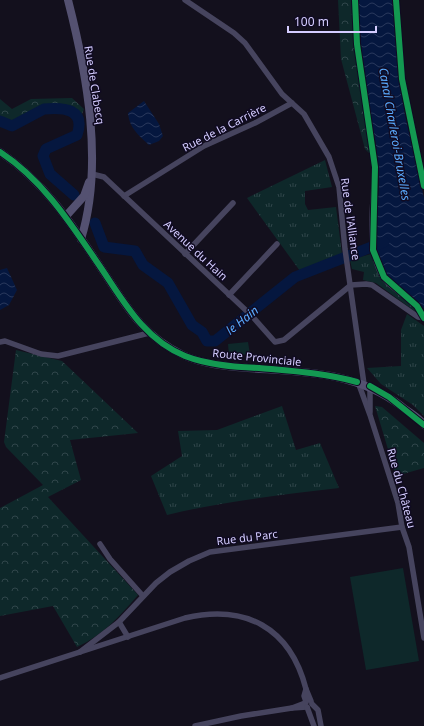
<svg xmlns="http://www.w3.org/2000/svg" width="424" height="726" viewBox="0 0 424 726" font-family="'Noto Sans',sans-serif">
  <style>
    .grass { fill: url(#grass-tufts) }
    .forest { fill: url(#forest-crowns) }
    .garden { fill: #0e282a }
    .water { fill: url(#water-waves) }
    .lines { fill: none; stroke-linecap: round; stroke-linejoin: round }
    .river { stroke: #05173f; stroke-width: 11 }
    .street { stroke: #46445e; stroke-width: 5.5 }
    .secondary { stroke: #545171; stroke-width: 8 }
    .cycleway-casing { stroke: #100b22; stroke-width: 8 }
    .cycleway { stroke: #139951; stroke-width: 6 }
    .labels { text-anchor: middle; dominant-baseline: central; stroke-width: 3; stroke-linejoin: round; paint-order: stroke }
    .street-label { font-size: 11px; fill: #d4ccff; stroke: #100b22 }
    .water-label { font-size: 12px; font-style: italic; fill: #5aabff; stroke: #100b22 }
  </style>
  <defs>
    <pattern id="grass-tufts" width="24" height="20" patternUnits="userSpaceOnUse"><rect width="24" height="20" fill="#0e282a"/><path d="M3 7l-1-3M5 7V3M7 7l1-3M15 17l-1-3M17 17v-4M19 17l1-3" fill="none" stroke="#30464a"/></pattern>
    <pattern id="forest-crowns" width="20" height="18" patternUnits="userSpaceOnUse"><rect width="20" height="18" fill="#0e282a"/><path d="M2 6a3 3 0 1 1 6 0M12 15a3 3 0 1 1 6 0" fill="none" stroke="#30464a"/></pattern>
    <pattern id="water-waves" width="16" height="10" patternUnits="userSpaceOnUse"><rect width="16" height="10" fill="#05173f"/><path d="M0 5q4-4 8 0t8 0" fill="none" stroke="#29385c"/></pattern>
  </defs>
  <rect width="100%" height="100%" fill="#13101d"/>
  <g class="grass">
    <path d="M325,160L332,187L305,191V204L308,210L336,207L342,254L300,271L247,198Z"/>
    <path d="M371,254C378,283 395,289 416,308V312L376,283L363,280L364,272L352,269L350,260Z"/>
    <path d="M407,314L424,326V416L413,405L381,384L367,368L401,366V330Z"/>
    <path d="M282,406L296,450L320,443L339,488C281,495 224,501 167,515L151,476L182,456L178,431L217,430Z"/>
  </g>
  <g class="forest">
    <path d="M338,0H352L354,44L371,155L365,149L341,59Z"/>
    <path d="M72,98L84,109L82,114L68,106H45L17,125L0,120V99L12,109L31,99Z"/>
    <path d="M16,350L62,361L138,433L70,440L81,480L48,497L138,595C120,616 103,635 77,647L53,606L0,616V508L43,485L6,447L4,442Z"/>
    <path d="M375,406L382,407L424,443V468L396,476Z"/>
  </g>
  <g class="garden">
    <path d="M248,342L250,354L229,356L228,344Z"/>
    <path d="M403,568L419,661L366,670L350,577Z"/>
  </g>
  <g class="water">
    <path d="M359,0H393L399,79L405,115L424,198V309C413,293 391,286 382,267C369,241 379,209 379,181C379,152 372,124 367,97C363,65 359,32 359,0Z"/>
    <path d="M144,101L159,124L163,136L159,141L149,145C138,135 129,127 128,113Z"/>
    <path d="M7,268L17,290L9,305L0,310V270Z"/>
  </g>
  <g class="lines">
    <g class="river">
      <path d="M0,121L12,126L44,109C64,107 86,109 77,135L46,149L43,156L50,174L74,195"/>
      <path d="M95,223L104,247L135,251L143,265L168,283L192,325L202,332L207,341H215L295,277L384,242"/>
    </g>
    <g class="street">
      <path d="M185,0L234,33L245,43L282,94L304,114L329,157L339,187L345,249L364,384"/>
      <path d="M375,168C374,200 365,249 383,277C393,292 415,297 424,318"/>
      <path d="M92,174L104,177L252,316L275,342L284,340L351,285L366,284L372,285L418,317L424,318"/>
      <path d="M124,196L204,146L255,123L292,103"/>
      <path d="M185,254L233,203"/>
      <path d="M229,295L277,244"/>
      <path d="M0,342L5,341L41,354L58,356L149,333"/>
      <path d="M358,382L370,415L398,503L402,527L409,547L424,638"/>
      <path d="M370,387V412"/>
      <path d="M100,544L110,559L143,596"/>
      <path d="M119,622L128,637"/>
      <path d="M80,652L119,622L156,583L170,572L189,561L210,552L402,527"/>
      <path d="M0,678L185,618C245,604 290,627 306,689"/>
      <path d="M306,702L304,696L306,689L311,701"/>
      <path d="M305,703L292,708L307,707"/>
      <path d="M312,704L318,710L321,726"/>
      <path d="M307,707L314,726"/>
      <path d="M195,726L241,716L292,708"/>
    </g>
    <g class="secondary">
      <path d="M68,0C87,74 104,165 81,239"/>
      <path d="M0,152C44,181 73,226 101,268C126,305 141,335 183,355C202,364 226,366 248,368C302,372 356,371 401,406C408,412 419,417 424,425"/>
      <path d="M66,216L84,196L89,182"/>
    </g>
    <defs>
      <g id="cycleway">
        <path d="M355,0L357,44L375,167L373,250L384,277L417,306L424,318"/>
        <path d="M396,0L402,79L424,186"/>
        <path d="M0,152C43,180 71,224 99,265C123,300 143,339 185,356C208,365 234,367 259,368C292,371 325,373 357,382"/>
        <path d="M370,386L389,397L424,425"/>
      </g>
    </defs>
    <use href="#cycleway" class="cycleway-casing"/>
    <use href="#cycleway" class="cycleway"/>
  </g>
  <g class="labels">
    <g class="street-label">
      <text transform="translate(95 85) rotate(81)">Rue de Clabecq</text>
      <text transform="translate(224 127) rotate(-27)">Rue de la Carrière</text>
      <text transform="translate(351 219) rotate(82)">Rue de l'Alliance</text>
      <text transform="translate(196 250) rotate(43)">Avenue du Hain</text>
      <text transform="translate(257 357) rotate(6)">Route Provinciale</text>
      <text transform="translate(402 488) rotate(75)">Rue du Château</text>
      <text transform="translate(247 537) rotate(-7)">Rue du Parc</text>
    </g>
    <g class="water-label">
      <text transform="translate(395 134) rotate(80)">Canal Charleroi-Bruxelles</text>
      <text transform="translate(242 320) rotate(-39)">le Hain</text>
    </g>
  </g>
  <path d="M288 26v6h88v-6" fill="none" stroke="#d4ccff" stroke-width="2"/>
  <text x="294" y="26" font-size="12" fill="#d4ccff" stroke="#100b22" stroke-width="3" paint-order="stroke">100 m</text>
</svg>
